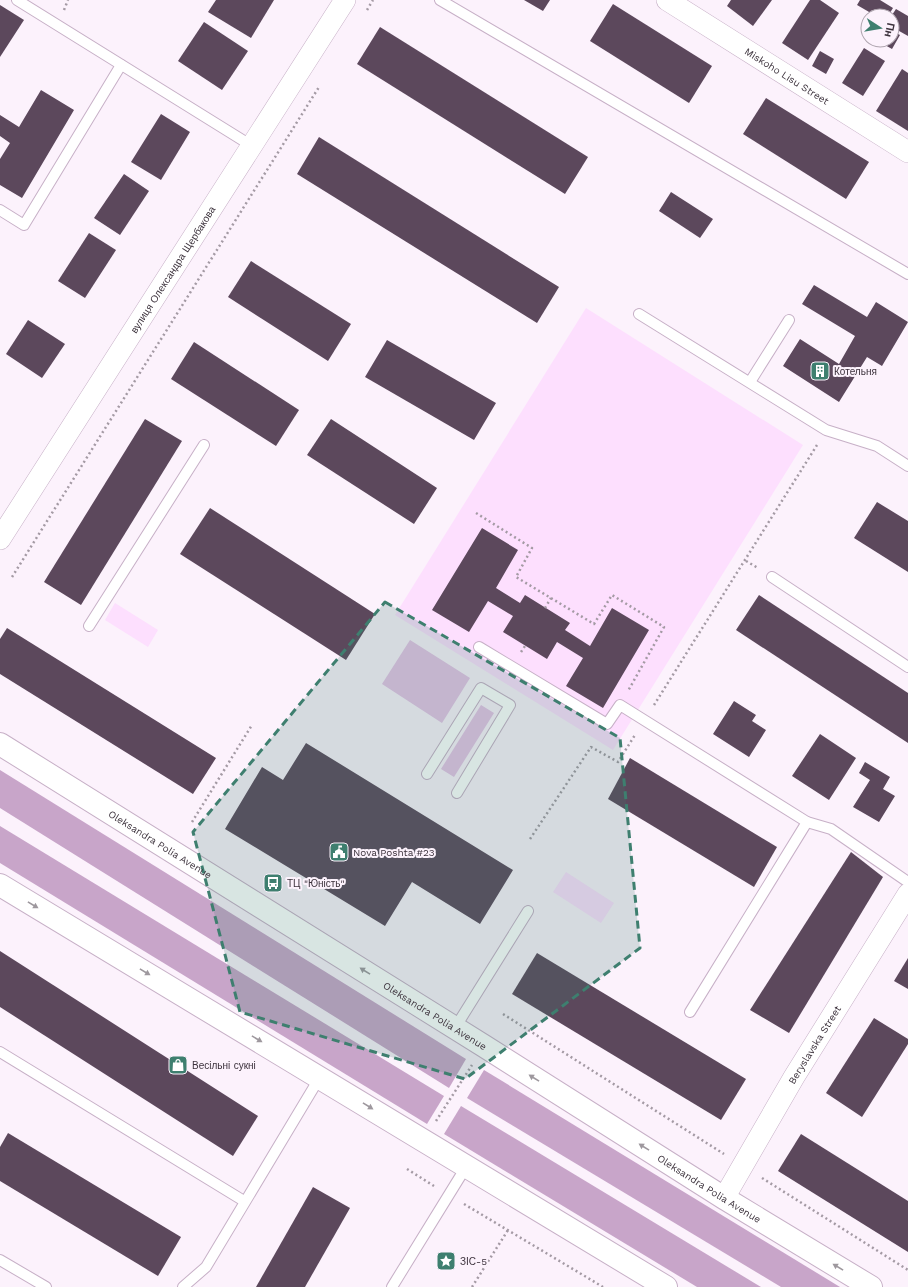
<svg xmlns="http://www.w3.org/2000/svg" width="908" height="1287" viewBox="0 0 908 1287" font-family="'Work Sans',sans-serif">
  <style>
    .built { fill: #fddffe }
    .green { fill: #e6c3e7 }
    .forest { fill: #c8a5c9 }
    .building { fill: #5c485c }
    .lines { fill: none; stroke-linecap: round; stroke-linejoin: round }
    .service-casing { stroke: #c7b0c7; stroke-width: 12 }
    .minor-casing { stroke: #c7b0c7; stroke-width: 22 }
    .primary-casing { stroke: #c7b0c7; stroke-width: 24 }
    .path { stroke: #a49aa4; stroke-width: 2.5; stroke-dasharray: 2 3; stroke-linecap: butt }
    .service { stroke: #fff; stroke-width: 10 }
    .minor { stroke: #fff; stroke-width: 21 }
    .primary { stroke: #fff; stroke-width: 22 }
    .oneway { fill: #9e989e }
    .marked { fill: #3e7f6f; fill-opacity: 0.2; stroke: #3e7f6f; stroke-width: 3; stroke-dasharray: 8 5; stroke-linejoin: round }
    .labels { text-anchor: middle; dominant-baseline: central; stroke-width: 4; stroke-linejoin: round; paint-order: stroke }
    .street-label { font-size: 10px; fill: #3c323c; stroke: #fcf2fc }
    .poi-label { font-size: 10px; fill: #3c323c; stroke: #fcf2fc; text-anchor: start }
  </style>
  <rect width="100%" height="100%" fill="#fcf2fc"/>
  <g class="built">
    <path d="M586,308L803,445L613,750L395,615Z"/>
    <path d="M115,603L158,630L148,647L105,620Z"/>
    <path d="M566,872L614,903L601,923L553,892Z"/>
  </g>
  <g class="green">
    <path d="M410,640L470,678L442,723L382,684Z"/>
    <path d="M481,705L494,713L454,777L441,769Z"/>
  </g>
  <g class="forest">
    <path d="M0,770L466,1059L449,1088L0,808Z"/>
    <path d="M0,826L444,1096L427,1124L0,863Z"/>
    <path d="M484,1070L840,1287H781L467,1098Z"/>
    <path d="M461,1106L761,1287H697L444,1134Z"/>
  </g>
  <g class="building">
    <path d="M216,0H274L251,38L208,12Z"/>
    <path d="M524,0H550L543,11Z"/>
    <path d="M731,0H772L753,26L727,6Z"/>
    <path d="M810,0H820L839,13L808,60L782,43Z"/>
    <path d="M860,0H880L893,8L888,16H876L857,5Z"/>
    <path d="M613,4L712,66L689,103L590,41Z"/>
    <path d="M0,5L24,20L0,57Z"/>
    <path d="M896,9L908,16V36L892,27V15Z"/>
    <path d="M204,22L248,51L222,90L178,61Z"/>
    <path d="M380,27L588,157L565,194L357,64Z"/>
    <path d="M892,31L900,35L892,49L876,40H892Z"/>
    <path d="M864,48L885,61L863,96L842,83Z"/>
    <path d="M820,51L834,59L826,74L812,66Z"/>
    <path d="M902,69L908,73V131L876,111Z"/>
    <path d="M41,90L74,110L22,198L0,185V159L10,143L0,136V115L19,127Z"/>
    <path d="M766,98L869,162L846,199L743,134Z"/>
    <path d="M161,114L190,132L161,180L131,162Z"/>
    <path d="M319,137L559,287L537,323L297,174Z"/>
    <path d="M124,174L149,191L120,235L94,218Z"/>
    <path d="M671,192L713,219L700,238L659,211Z"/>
    <path d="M89,233L116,250L85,298L58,281Z"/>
    <path d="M251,261L351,324L328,361L228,297Z"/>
    <path d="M814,285L867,317L876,302L908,322L882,366L867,357L839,402L783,366L800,339L839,364L855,336L802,304Z"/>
    <path d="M28,320L65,344L42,378L6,354Z"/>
    <path d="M387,340L496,403L474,440L365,377Z"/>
    <path d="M194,342L299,410L276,446L171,379Z"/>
    <path d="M145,419L182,441L81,605L44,582Z"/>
    <path d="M331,419L437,488L414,524L307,455Z"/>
    <path d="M877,502L908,521V572L854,538Z"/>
    <path d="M210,508L375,614L346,660L180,554Z"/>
    <path d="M482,528L518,550L496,588L520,603L525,595L570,623L565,630L590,646L612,608L649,630L603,708L566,686L583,658L557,642L547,659L503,632L513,616L488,601L469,632L432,610Z"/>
    <path d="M759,595L908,693V743L736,630Z"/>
    <path d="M7,628L216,758L193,794L0,674V639Z"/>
    <path d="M734,701L756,715L752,721L766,730L749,757L713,734Z"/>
    <path d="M820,734L856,758L829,800L792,776Z"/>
    <path d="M306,743L513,870L480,924L412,882L385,926L225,829L262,767L283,780Z"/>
    <path d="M630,758L777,847L754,887L608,799Z"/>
    <path d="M865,762L890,777L883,789L895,796L879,822L853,807L870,780L859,773Z"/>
    <path d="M851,852L883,877L789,1033L750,1010Z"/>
    <path d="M0,951L258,1116L233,1156L0,1007Z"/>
    <path d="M537,953L746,1079L721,1120L512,994Z"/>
    <path d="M908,958V989L894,981Z"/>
    <path d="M874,1018L908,1039V1044L862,1117L826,1093Z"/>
    <path d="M8,1133L181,1237L158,1276L0,1181V1147Z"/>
    <path d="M801,1134L908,1201V1252L778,1171Z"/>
    <path d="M313,1187L350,1208L305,1287H256Z"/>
  </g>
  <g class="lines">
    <defs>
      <g id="service">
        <path d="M17,0L252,146"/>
        <path d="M440,0L908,274"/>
        <path d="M0,210L24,225L121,65"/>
        <path d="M639,314L826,430L877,446L908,466"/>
        <path d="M750,382L789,320"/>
        <path d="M772,577L908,667"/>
        <path d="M89,626L204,445"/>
        <path d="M479,647L607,724L620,705L807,822L831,829L908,882"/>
        <path d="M427,774L481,688L510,705L457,793"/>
        <path d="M690,1012L807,822"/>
        <path d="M455,1028L528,911"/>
        <path d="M0,1052L244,1201"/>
        <path d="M0,1260L46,1287"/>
        <path d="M183,1287L206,1267L320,1077"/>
        <path d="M392,1287L466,1167"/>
      </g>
      <g id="minor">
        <path id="s1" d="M667,0L908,152"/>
        <path id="s2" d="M0,539L345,0"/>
        <path id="s3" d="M724,1198L794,1077L908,894"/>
      </g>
      <g id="primary">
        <path id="s4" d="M0,744L484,1046L724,1198L871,1287"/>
        <path d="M0,885L666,1287"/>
      </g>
    </defs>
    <use href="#service" class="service-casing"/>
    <use href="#minor" class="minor-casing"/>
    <use href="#primary" class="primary-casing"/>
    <g class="path">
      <path d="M64,10L68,0"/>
      <path d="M367,10L373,0"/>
      <path d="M476,513L532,548L516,577L594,624L612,595L664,627L628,691"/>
      <path d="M746,561L758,568"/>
      <path d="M12,577L319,87"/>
      <path d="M545,608L551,598"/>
      <path d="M521,652L525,646"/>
      <path d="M654,705L817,445"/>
      <path d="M192,822L252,725"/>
      <path d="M530,839L591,747L618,762L635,735"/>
      <path d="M503,1014L724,1154"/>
      <path d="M436,1121L472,1065"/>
      <path d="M407,1169L434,1186"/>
      <path d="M762,1178L908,1270"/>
      <path d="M464,1204L603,1287"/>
      <path d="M472,1287L508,1230"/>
    </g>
    <use href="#service" class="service"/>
    <use href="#minor" class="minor"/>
    <use href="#primary" class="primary"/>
  </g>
  <defs><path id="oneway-solid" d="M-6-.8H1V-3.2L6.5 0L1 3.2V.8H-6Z"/></defs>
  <g class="oneway">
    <use href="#oneway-solid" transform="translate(33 905) rotate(31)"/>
    <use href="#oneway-solid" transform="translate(365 971) rotate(-148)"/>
    <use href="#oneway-solid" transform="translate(145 972) rotate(31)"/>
    <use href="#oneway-solid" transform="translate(257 1039) rotate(31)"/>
    <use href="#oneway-solid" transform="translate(534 1078) rotate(-148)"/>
    <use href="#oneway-solid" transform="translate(368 1106) rotate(32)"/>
    <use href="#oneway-solid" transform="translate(644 1147) rotate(-148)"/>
    <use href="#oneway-solid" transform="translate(838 1267) rotate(-149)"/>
  </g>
  <path class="marked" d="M385,602L620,738L640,948L465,1079L240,1012L193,832Z"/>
  <defs>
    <symbol id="building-square" viewBox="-11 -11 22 22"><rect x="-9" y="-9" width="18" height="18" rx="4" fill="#3e7f6f" stroke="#fcf2fc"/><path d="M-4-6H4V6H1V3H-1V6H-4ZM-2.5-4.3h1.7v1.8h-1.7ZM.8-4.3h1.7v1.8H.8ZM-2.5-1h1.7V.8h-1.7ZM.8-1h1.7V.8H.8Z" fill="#fff"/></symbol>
    <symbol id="civic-square" viewBox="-11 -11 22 22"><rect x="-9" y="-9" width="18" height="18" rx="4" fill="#3e7f6f" stroke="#fcf2fc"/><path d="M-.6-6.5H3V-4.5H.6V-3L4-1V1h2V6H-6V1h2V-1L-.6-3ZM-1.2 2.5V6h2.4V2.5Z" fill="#fff"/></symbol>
    <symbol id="bus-square" viewBox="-11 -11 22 22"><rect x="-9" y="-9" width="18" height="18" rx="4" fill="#3e7f6f" stroke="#fcf2fc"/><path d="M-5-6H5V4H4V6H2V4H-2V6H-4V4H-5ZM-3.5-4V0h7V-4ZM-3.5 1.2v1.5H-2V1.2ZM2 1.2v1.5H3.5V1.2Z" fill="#fff"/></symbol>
    <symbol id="shop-square" viewBox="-11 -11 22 22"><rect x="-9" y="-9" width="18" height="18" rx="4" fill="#3e7f6f" stroke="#fcf2fc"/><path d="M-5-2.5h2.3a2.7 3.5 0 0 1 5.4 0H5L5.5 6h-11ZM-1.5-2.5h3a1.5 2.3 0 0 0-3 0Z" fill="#fff"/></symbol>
    <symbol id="sight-square" viewBox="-11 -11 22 22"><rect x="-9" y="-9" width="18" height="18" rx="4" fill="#3e7f6f" stroke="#fcf2fc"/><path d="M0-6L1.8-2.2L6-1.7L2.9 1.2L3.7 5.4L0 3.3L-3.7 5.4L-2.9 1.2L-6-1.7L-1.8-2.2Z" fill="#fff"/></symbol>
  </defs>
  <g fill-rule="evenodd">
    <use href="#building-square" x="809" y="360" width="22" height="22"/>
    <use href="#civic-square" x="328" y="841" width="22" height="22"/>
    <use href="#bus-square" x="262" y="872" width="22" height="22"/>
    <use href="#shop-square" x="167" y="1054" width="22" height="22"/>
    <use href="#sight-square" x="435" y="1250" width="22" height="22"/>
  </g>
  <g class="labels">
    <g class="street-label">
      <text stroke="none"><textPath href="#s1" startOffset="142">Miskoho Lisu Street</textPath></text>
      <text stroke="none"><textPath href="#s2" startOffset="320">вулиця Олександра Щербакова</textPath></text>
      <text stroke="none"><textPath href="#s4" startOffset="189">Oleksandra Polia Avenue</textPath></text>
      <text stroke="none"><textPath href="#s4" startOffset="513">Oleksandra Polia Avenue</textPath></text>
      <text stroke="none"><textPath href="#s3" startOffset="178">Beryslavska Street</textPath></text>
      <text stroke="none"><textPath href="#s4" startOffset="837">Oleksandra Polia Avenue</textPath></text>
    </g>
    <g class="poi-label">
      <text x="834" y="371">Котельня</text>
      <text x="353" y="852">Nova Poshta #23</text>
      <text x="287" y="883">ТЦ "Юність"</text>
      <text x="192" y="1065">Весільні сукні</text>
      <text x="460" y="1261">ЗІС-5</text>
    </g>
  </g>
  <g transform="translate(880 28) rotate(102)"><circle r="19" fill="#fcf2fc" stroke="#afa5af"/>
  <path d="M0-3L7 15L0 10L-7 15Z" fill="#3e7f6f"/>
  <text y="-6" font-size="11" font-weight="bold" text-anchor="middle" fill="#3c323c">Пн</text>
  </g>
</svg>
